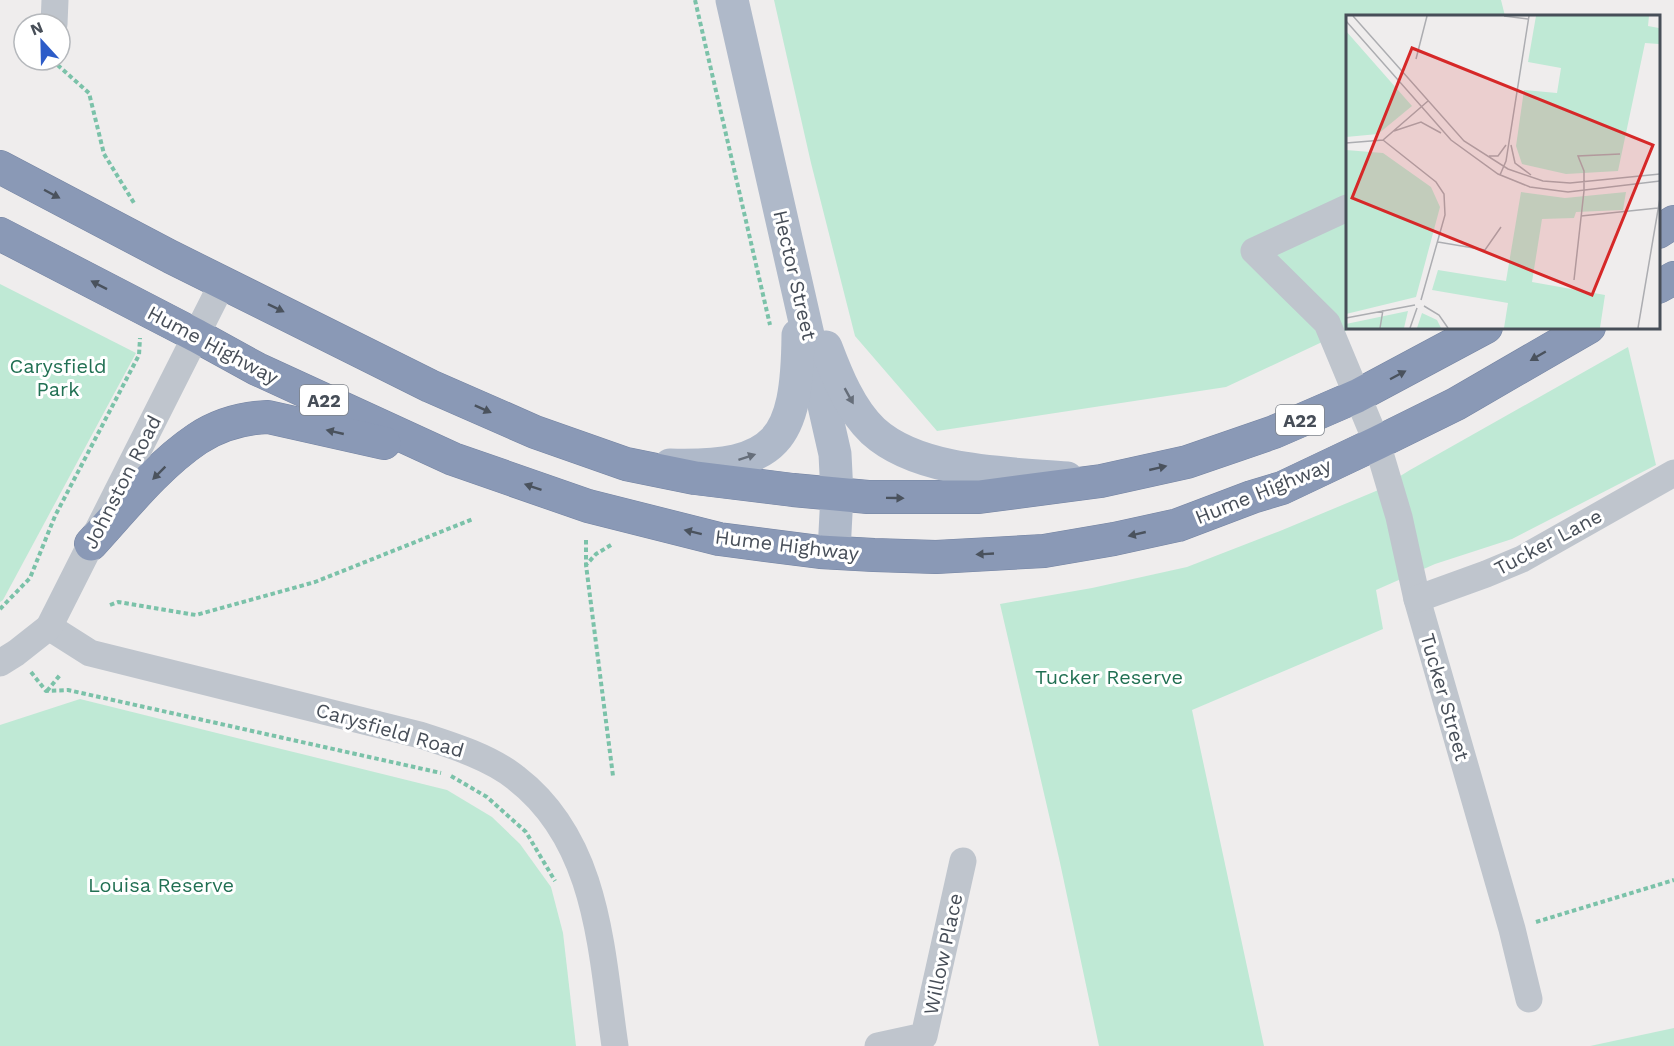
<svg xmlns="http://www.w3.org/2000/svg" width="1674" height="1046" viewBox="0 0 1674 1046" font-family="'Work Sans',sans-serif">
  <style>
    .green { fill: #bfe9d5 }
    .lines { fill: none; stroke-linecap: round; stroke-linejoin: round }
    .highway-casing { stroke: #7584a2; stroke-width: 34 }
    .path { stroke: #7bc2a9; stroke-width: 4; stroke-dasharray: 4.5 3; stroke-linecap: butt }
    .minor { stroke: #bfc5cd; stroke-width: 27 }
    .major { stroke: #afb9c9; stroke-width: 33 }
    .highway { stroke: #8a99b6; stroke-width: 33 }
    .oneway { fill: #4a525d }
    .oneway2 { fill: #666e7a }
    .labels { text-anchor: middle; dominant-baseline: central; stroke-width: 6; stroke-linejoin: round; paint-order: stroke }
    .shield { fill: #fff; stroke: #7e838a; stroke-width: 1.5 }
    .shield-label { font-size: 18px; font-weight: bold; fill: #474e58 }
    .street-label { font-size: 20px; fill: #474e58; stroke: #fff }
    .park-label { font-size: 20px; fill: #217053; stroke: #fff }
    .inset-road { fill: none; stroke: #acadb1; stroke-width: 1.5 }
    .view { fill: #d62828; fill-opacity: 0.15; stroke: #d62828; stroke-width: 3 }
    .inset-edge { fill: none; stroke: #474e58; stroke-width: 3 }
  </style>
  <rect width="100%" height="100%" fill="#efeded"/>
  <g class="green">
    <path d="M774,0H1501L1505,16H1347V327H1354L1226,387L937,431L855,336L811,163Z"/>
    <path d="M0,284L136,353L3,600L0,602Z"/>
    <path d="M1628,347L1656,465L1512,539L1435,564L1376,590L1383,629L1192,710L1264,1046H1099L1059,858L1000,604L1092,588L1187,567L1280,531L1376,491L1410,470Z"/>
    <path d="M80,699L447,790L492,817L520,844L551,887L563,933L576,1046H0V725Z"/>
    <path d="M1674,1028V1046H1590Z"/>
  </g>
  <g class="lines">
    <defs>
      <g id="highway">
        <path d="M0,167L171,257L430,386L535,432L626,464L695,478L793,490L868,497H979L1101,481L1187,462L1274,432L1357,396L1486,327"/>
        <path d="M1658,232L1674,222"/>
        <path d="M0,234L197,336L257,369L453,459L588,506L719,539L820,552L874,555L936,557L1044,551L1114,539L1178,525L1252,497L1282,488L1377,443L1456,404L1589,327"/>
        <path d="M1658,287L1674,278"/>
        <path d="M91,544C124,508 157,466 197,439C218,425 243,418 268,417L384,443"/>
      </g>
    </defs>
    <use href="#highway" class="highway-casing"/>
    <g class="path">
      <path d="M695,0L770,325"/>
      <path d="M52,60L89,93L104,154L134,203"/>
      <path d="M586,540V565"/>
      <path d="M611,545L596,554L586,565L613,776"/>
      <path d="M110,605L118,602L196,615L315,582L473,519"/>
      <path d="M0,609L30,578L55,516L139,355L140,338"/>
      <path d="M31,672L46,691L68,690L441,773"/>
      <path d="M47,691L60,675"/>
      <path d="M451,776L487,797L526,832L555,881"/>
      <path d="M1536,922L1674,880"/>
    </g>
    <g class="minor">
      <path d="M54,24L55,0"/>
      <path d="M1347,208L1254,251L1327,323L1377,443L1399,517L1417,599L1512,929L1529,999"/>
      <path d="M1417,599L1486,574L1522,559L1674,473"/>
      <path d="M49,627L90,653L420,735C451,745 490,757 516,778C599,842 601,951 615,1046"/>
      <path d="M0,663L16,653L49,627L223,282"/>
      <path d="M878,1046L924,1036L963,861"/>
    </g>
    <g class="major">
      <path d="M732,0L835,454L837,494L834,552"/>
      <path d="M826,347C837,376 850,409 873,431C919,473 1007,473 1067,478"/>
      <path d="M670,465C778,468 797,440 798,335"/>
    </g>
    <use href="#highway" class="highway"/>
  </g>
  <defs><path id="oneway-solid" d="M-6-.8H1V-3.2L6.5 0L1 3.2V.8H-6Z" transform="scale(1.5)"/></defs>
  <g class="oneway">
    <use href="#oneway-solid" transform="translate(52 194) rotate(28)"/>
    <use href="#oneway-solid" transform="translate(99 285) rotate(-153)"/>
    <use href="#oneway-solid" transform="translate(276 308) rotate(26)"/>
    <use href="#oneway-solid" transform="translate(1538 356) rotate(150)"/>
    <use href="#oneway-solid" transform="translate(1398 375) rotate(-28)"/>
    <use href="#oneway-solid" transform="translate(483 409) rotate(24)"/>
    <use href="#oneway-solid" transform="translate(335 432) rotate(-167)"/>
    <use href="#oneway-solid" transform="translate(1158 468) rotate(-13)"/>
    <use href="#oneway-solid" transform="translate(159 473) rotate(135)"/>
    <use href="#oneway-solid" transform="translate(533 487) rotate(-161)"/>
    <use href="#oneway-solid" transform="translate(895 498) rotate(1)"/>
    <use href="#oneway-solid" transform="translate(693 532) rotate(-166)"/>
    <use href="#oneway-solid" transform="translate(1137 534) rotate(167)"/>
    <use href="#oneway-solid" transform="translate(985 554) rotate(177)"/>
  </g>
  <g class="oneway2">
    <use href="#oneway-solid" transform="translate(849 396) rotate(61)"/>
    <use href="#oneway-solid" transform="translate(747 457) rotate(-18)"/>
  </g>
  <g class="labels">
    <g class="shield">
      <rect x="300" y="385" width="48" height="30" rx="4.5"/>
      <rect x="1276" y="405" width="48" height="30" rx="4.5"/>
    </g>
    <g class="shield-label">
      <text x="324" y="400">A22</text>
      <text x="1300" y="420">A22</text>
    </g>
    <g class="street-label">
      <text transform="translate(795 275) rotate(77)">Hector Street</text>
      <text transform="translate(213 345) rotate(28)">Hume Highway</text>
      <text transform="translate(122 482) rotate(-63)">Johnston Road</text>
      <text transform="translate(1263 491) rotate(-22)">Hume Highway</text>
      <text transform="translate(1548 542) rotate(-28)">Tucker Lane</text>
      <text transform="translate(787 545) rotate(7)">Hume Highway</text>
      <text transform="translate(1445 697) rotate(74)">Tucker Street</text>
      <text transform="translate(390 730) rotate(16)">Carysfield Road</text>
      <text transform="translate(943 954) rotate(-78)">Willow Place</text>
    </g>
    <g class="park-label">
      <text x="58" y="366">Carysfield<tspan x="58" dy="23">Park</tspan></text>
      <text x="1109" y="677">Tucker Reserve</text>
      <text x="161" y="885">Louisa Reserve</text>
    </g>
  </g>
  <g transform="translate(1346 15)">
    <rect width="314" height="314" fill="#efeded"/>
    <path d="M190,1H303L302,11L313,13V29L299,28L272,156L220,159L176,149L170,131L178,75L211,78L215,53L182,47ZM0,16L66,91L32,119L0,122ZM0,135L37,138L85,172L94,192L70,282L0,299ZM175,177L219,183L280,177L277,195L230,197L228,203L196,204L186,267L259,280L254,313H158L162,288L86,275L92,255L160,266ZM62,296L58,313H0V309ZM76,298L91,305L95,313H71Z" fill="#bfe9d5"/>
    <path class="inset-road" d="M7,1L118,126L162,154L197,166L224,168L314,159M158,1L182,4M0,6L105,125L152,159L184,172L222,177L314,166M70,44L81,1M48,116L75,107L95,118M37,125L90,167L98,179L99,200L75,285M0,128L37,125L82,86M165,130L169,148L185,160M143,141H152L160,130M154,160L160,146L183,1M235,201L312,193M92,227L139,235L155,212M228,265L238,176V156L232,141L274,139M78,291L93,300L102,313M0,303L69,290M34,313L37,295M64,313L71,293M292,313L314,183"/>
    <path class="view" d="M66,33L307,130L246,280L6,183Z"/>
    <rect width="314" height="314" class="inset-edge"/>
  </g>
  <g transform="translate(42 42) rotate(338)"><circle r="28" fill="#ffffff" stroke="#b5b8bc" stroke-width="1.5"/>
  <path d="M0-4.5L10 22L0 15L-10 22Z" fill="#2d5cc8"/>
  <text y="-9" font-size="16" font-weight="bold" text-anchor="middle" fill="#474e58">N</text>
  </g>
</svg>
